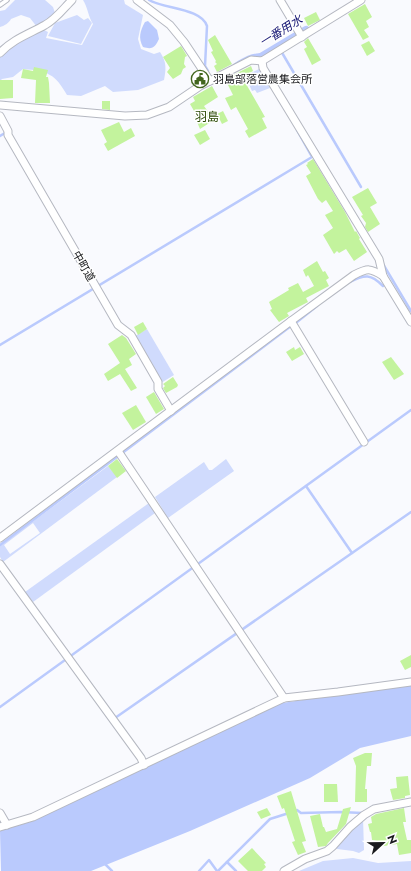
<svg xmlns="http://www.w3.org/2000/svg" width="411" height="871" viewBox="0 0 411 871" font-family="Jost,'Noto Sans JP',sans-serif">
  <style>
    .green { fill: #d0dbfd; fill-rule: evenodd }
    .water { fill: #bacafd }
    .lines { fill: none; stroke-linecap: round; stroke-linejoin: round }
    .stream { stroke: #bacafd; stroke-width: 2.5 }
    .canal { stroke: #bacafd; stroke-width: 8 }
    .building { fill: #c3f39d }
    .lane-casing { stroke: #b5b8c1; stroke-width: 5.5 }
    .street-casing { stroke: #b5b8c1; stroke-width: 9 }
    .lane { stroke: #fff; stroke-width: 3.5 }
    .street { stroke: #fff; stroke-width: 7 }
    .labels { text-anchor: middle; dominant-baseline: central; stroke-width: 3; stroke-linejoin: round; paint-order: stroke }
    .poi-label { font-size: 11px; fill: #1a1b1e; stroke: #fff; text-anchor: start }
    .street-label { font-size: 11px; fill: #1a1b1e; stroke: #fff }
    .water-label { font-size: 12px; font-style: italic; fill: #151573; stroke: #fff }
    .neighbourhood-label { font-size: 12px; fill: #274600; stroke: #fff }
  </style>
  <rect width="100%" height="100%" fill="#f9fafe"/>
  <g class="green">
    <path d="M15,0H45L53,7L55,13L45,24L37,27L30,18L21,15L11,19C9,23 4,26 0,27V11L5,10Z"/>
    <path d="M83,0H124L125,4L143,15L138,39L141,49L154,54L160,52C167,62 166,70 164,80L138,90L113,92L105,86L81,96L67,95C55,74 48,71 23,69L13,77L2,79L0,81V56L11,47L42,29L48,32L46,38L82,45L93,24C88,16 88,8 83,0Z"/>
    <path d="M77,15L84,20L88,18L92,23L81,44L48,36L55,23Z"/>
    <path d="M259,69L270,88L257,93L255,90L252,91L245,76Z"/>
    <path d="M147,329L174,375L161,383L135,336Z"/>
    <path d="M226,459L234,471L168,518L155,497L204,462L209,470H212Z"/>
    <path d="M108,466L117,477L3,562L0,557V546ZM33,523L40,533L10,554L4,545Z"/>
    <path d="M149,503L155,513L33,602L25,592Z"/>
    <path d="M363,818L364,850L359,853L353,851L337,849L336,847Z"/>
    <path d="M353,858L378,863L411,861V871H299L323,861Z"/>
  </g>
  <g class="water">
    <path d="M148,21L157,30L159,39C155,47 153,50 143,47C138,38 140,31 145,22Z"/>
    <path d="M411,684V736L360,748L310,778L190,831L91,871H1L0,831L30,822L282,703Z"/>
  </g>
  <g class="lines">
    <g class="stream">
      <path d="M149,0C164,9 201,8 207,26L205,66L208,71"/>
      <path d="M281,51L361,187"/>
      <path d="M234,65C243,59 253,53 263,55"/>
      <path d="M0,136L5,133"/>
      <path d="M383,264L411,311"/>
      <path d="M350,282C365,274 371,274 383,286"/>
      <path d="M297,322L317,306"/>
      <path d="M0,345L312,157L297,130"/>
      <path d="M306,486L352,553"/>
      <path d="M0,545L291,326"/>
      <path d="M0,707L411,410"/>
      <path d="M115,718L411,512"/>
      <path d="M294,811L297,810L301,813L341,812L362,813"/>
      <path d="M227,862L236,871"/>
      <path d="M104,863L112,871"/>
      <path d="M199,871L209,860L217,871"/>
      <path d="M218,871L270,819L289,813"/>
    </g>
    <path class="canal" d="M261,57L306,30"/>
  </g>
  <g class="building">
    <path d="M365,4L372,17L366,21L369,27L364,30L369,37L363,40L348,14Z"/>
    <path d="M316,12L320,20L308,26L304,18Z"/>
    <path d="M215,35L232,64L217,72L214,66L217,64L215,62L216,61L211,52L213,51L208,40Z"/>
    <path d="M308,38L321,60L312,65L304,49L307,47L304,42Z"/>
    <path d="M369,41L375,51L367,56L361,45Z"/>
    <path d="M181,46L187,56L185,57L184,64L186,67L183,69L181,74L173,79L167,72L170,68L163,57Z"/>
    <path d="M251,66L253,71L242,77L265,117L262,118L267,128L249,138L245,131L248,129L236,107L231,110L225,98L233,95L225,79Z"/>
    <path d="M34,67L48,70L46,77H48L49,83L50,103H35L36,80L21,78L23,69L33,71Z"/>
    <path d="M0,80H13V98L0,99Z"/>
    <path d="M212,86L218,97L204,106L214,120L200,129L195,117L197,116L190,104L195,101L193,97Z"/>
    <path d="M102,101H110V110L102,109Z"/>
    <path d="M223,111L228,121L222,124L217,114Z"/>
    <path d="M119,122L124,132L131,128L135,136L108,151L104,144L107,142L101,130Z"/>
    <path d="M205,130L210,139L200,145L194,135Z"/>
    <path d="M313,159L345,212L355,232L356,231L360,238L359,239L367,252L354,261L346,249L339,253L337,251L334,254L323,235L333,228L325,215L333,211L326,200L322,203L318,199L306,176L311,173L306,165L308,164L307,163Z"/>
    <path d="M368,188L377,203L370,207L380,224L368,232L365,227L366,223L361,216L363,215L352,197Z"/>
    <path d="M317,261L323,272L325,271L329,278L326,280L329,286L306,298L308,302L287,313L289,316L279,322L270,310L272,309L269,302L289,290L288,288L298,283L303,292L314,286L308,275L306,277L303,270Z"/>
    <path d="M143,322L147,329L138,335L134,327Z"/>
    <path d="M122,335L126,338L136,354L129,359L132,365L125,369L137,388L131,391L120,374L108,381L104,374L120,363L108,344Z"/>
    <path d="M294,347L295,350L300,347L304,354L292,361L286,352Z"/>
    <path d="M391,357L404,374L394,380L382,362Z"/>
    <path d="M173,377L178,385L177,387L166,393L163,388L165,386L163,384Z"/>
    <path d="M154,392L164,409L156,414L146,397Z"/>
    <path d="M136,405L146,422L133,430L122,413Z"/>
    <path d="M117,459L126,471L117,478L108,466Z"/>
    <path d="M411,655V667L405,670L400,661Z"/>
    <path d="M365,753H372L371,766H367L365,789H367V802H355L356,766L353,758Z"/>
    <path d="M408,776L410,795L405,796V798L393,800L390,789L397,788L396,777Z"/>
    <path d="M324,784H337L338,802H324Z"/>
    <path d="M291,791L306,841L302,842L306,852L298,855L292,842L295,841L284,808L282,809L277,796Z"/>
    <path d="M351,807L346,824L328,843L326,846L318,847L310,816L320,814L323,827H324L326,832L337,829L343,809Z"/>
    <path d="M267,808L271,815L261,819L257,812Z"/>
    <path d="M404,808L406,822H403L407,840H411V853L399,855L397,844L378,847L377,841L372,840L371,832H370L368,824L372,823L371,817L376,814Z"/>
    <path d="M252,848L266,863L264,864L266,867L262,871H248L238,861Z"/>
  </g>
  <g class="lines">
    <defs>
      <path id="lane" d="M0,5L7,0"/>
      <g id="street">
        <path d="M137,0L170,25L184,42L210,81"/>
        <path d="M280,0L302,37"/>
        <path d="M0,53C13,39 29,34 45,25C55,20 64,8 72,0"/>
        <path d="M262,61L263,68L379,259L383,276L411,322"/>
        <path d="M0,105L125,116L147,115L169,107L200,86L251,60L262,61L361,0"/>
        <path d="M0,116L8,131V135L118,325L131,335L158,382V389L171,411"/>
        <path d="M291,321L364,442"/>
        <path d="M118,451L284,698"/>
        <path d="M0,538L291,321L354,275C368,268 370,268 383,276"/>
        <path d="M0,564L141,758L144,765"/>
        <path d="M0,813L7,825"/>
        <path d="M0,827L33,817L284,698L338,692L411,682"/>
        <path d="M284,871L305,859L327,851L333,846L350,827L364,815L374,809L411,802"/>
      </g>
    </defs>
    <use href="#lane" class="lane-casing"/>
    <use href="#street" class="street-casing"/>
    <use href="#lane" class="lane"/>
    <use href="#street" class="street"/>
  </g>
  <defs>
    <symbol id="civic-ring" viewBox="-11 -11 22 22"><circle r="9.5" fill="#fff" stroke="#42661e" stroke-width="1.5"/><path d="M-.6-6.5H3V-4.5H.6V-3L4-1V1h2V6H-6V1h2V-1L-.6-3ZM-1.2 2.5V6h2.4V2.5Z" fill="#42661e"/></symbol>
  </defs>
  <g fill-rule="evenodd">
    <use href="#civic-ring" x="190" y="69" width="20" height="20"/>
  </g>
  <g class="labels">
    <g class="poi-label">
      <text x="213" y="79">羽島部落営農集会所</text>
    </g>
    <g class="street-label">
      <text transform="translate(84 266) rotate(60)">中町道</text>
    </g>
    <g class="water-label">
      <text transform="translate(281 31) rotate(-32)">一番用水</text>
    </g>
    <g class="neighbourhood-label">
      <text x="207" y="117">羽島</text>
    </g>
  </g>
  <g transform="translate(383 843) rotate(68)" stroke="#ffffff" stroke-width="3" paint-order="stroke">
  <path d="M0-3L7 15L0 10L-7 15Z" fill="#1a1b1e"/>
  <text y="-6" font-size="11" font-weight="bold" text-anchor="middle" fill="#1a1b1e">N</text>
  </g>
</svg>
